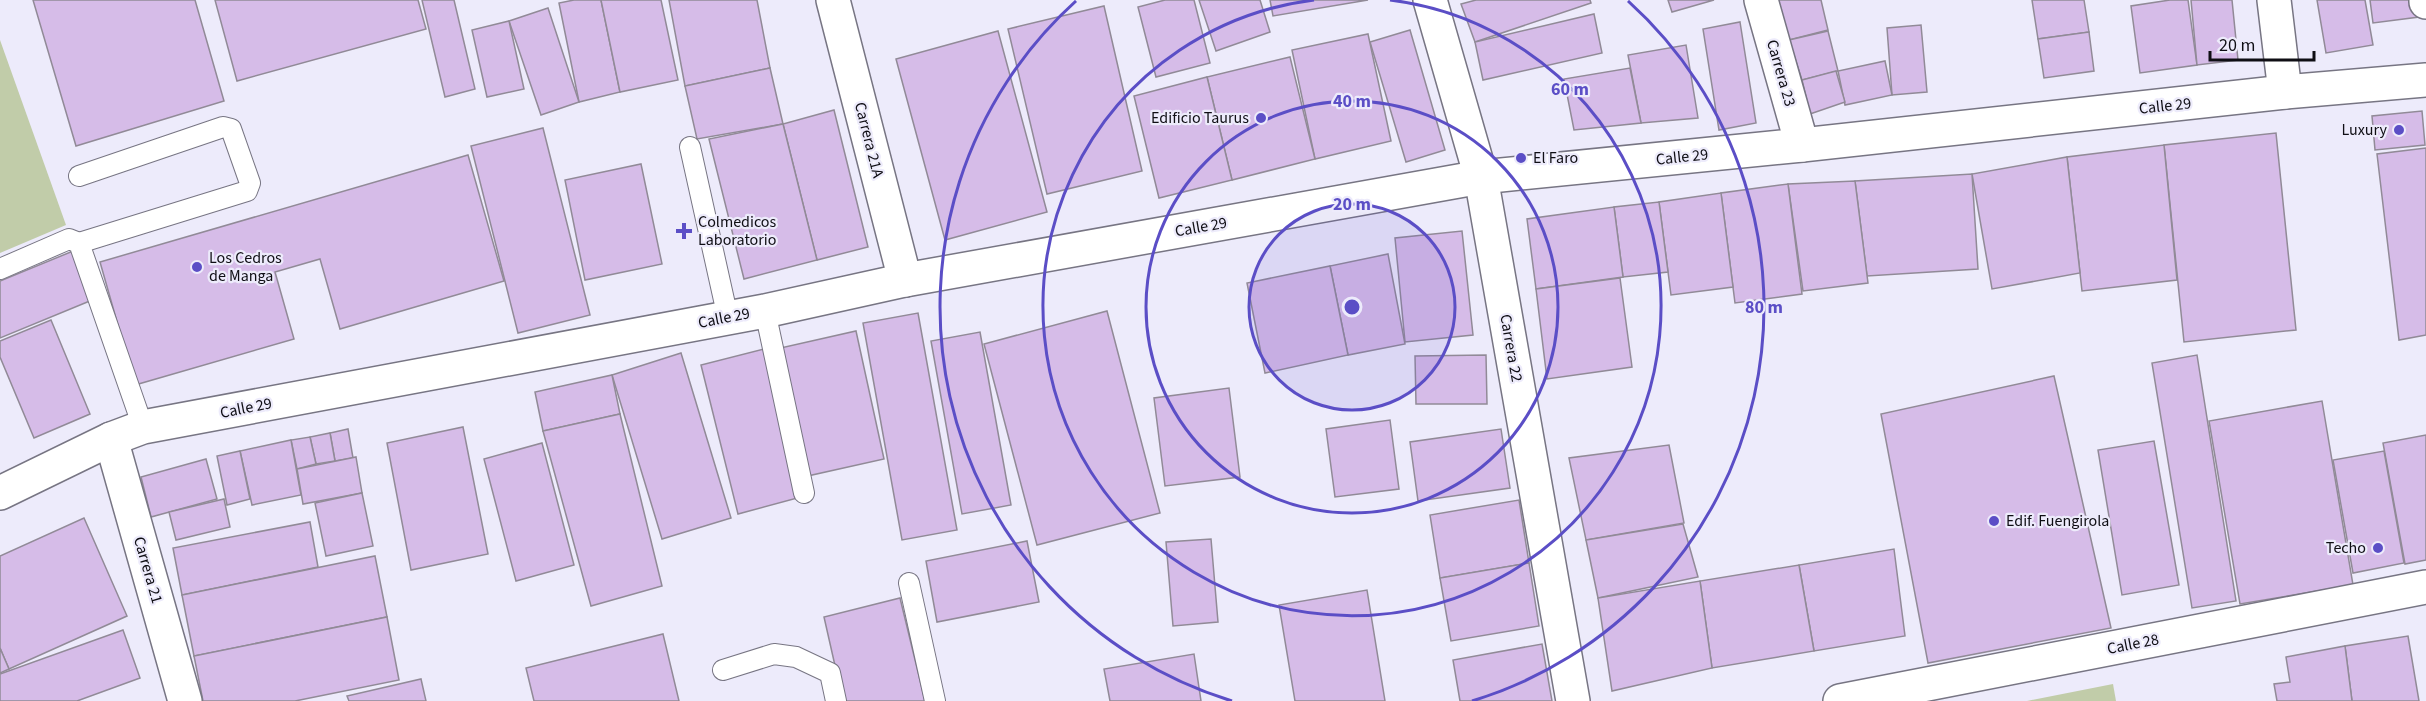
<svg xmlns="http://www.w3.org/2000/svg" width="2426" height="701" viewBox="0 0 2426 701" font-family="'Source Sans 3',sans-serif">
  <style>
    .green { fill: #c1cca9 }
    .building { fill: #d6bce8; stroke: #918a97; stroke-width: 1.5 }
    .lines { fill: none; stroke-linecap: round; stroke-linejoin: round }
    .service-casing { stroke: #777583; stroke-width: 22 }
    .minor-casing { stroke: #777583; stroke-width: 36 }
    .tertiary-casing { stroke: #777583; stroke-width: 36 }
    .secondary-casing { stroke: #777583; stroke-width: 36 }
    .service { stroke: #fff; stroke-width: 20 }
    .minor { stroke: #fff; stroke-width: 33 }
    .tertiary { stroke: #fff; stroke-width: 33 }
    .secondary { stroke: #fff; stroke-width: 33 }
    .ring { fill: none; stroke: #5b4ec6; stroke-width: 3 }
    .poi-dot { fill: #5b4ec6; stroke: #edebfb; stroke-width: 2 }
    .labels { text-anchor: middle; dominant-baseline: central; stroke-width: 4.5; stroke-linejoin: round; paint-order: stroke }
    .street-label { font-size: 16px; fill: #0f0e14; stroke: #edebfb }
    .poi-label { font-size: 16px; fill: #0f0e14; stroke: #edebfb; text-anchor: start }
    .centre { fill: #5b4ec6; stroke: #edebfb; stroke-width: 3 }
    .ring-label { font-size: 18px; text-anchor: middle; font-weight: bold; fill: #5b4ec6; stroke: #edebfb; stroke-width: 4.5; stroke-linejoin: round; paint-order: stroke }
  </style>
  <rect width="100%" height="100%" fill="#edebfb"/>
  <g class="green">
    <path d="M0,40L66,225L0,253Z"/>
    <path d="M2113,684L2116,701H2027Z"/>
  </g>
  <g class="building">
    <path d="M33,0H195L224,101L76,146Z"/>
    <path d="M215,0H418L426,29L237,81Z"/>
    <path d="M422,0H454L475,89L445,97Z"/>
    <path d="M574,0H601L620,92L579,102L559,3Z"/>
    <path d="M601,0H661L678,80L620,92Z"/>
    <path d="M669,0H757L770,68L685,86Z"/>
    <path d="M1165,0H1194L1210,63L1156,77L1138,7Z"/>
    <path d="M1199,0H1260L1270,32L1216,51Z"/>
    <path d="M1270,0H1368L1273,16Z"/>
    <path d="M1476,0H1590L1591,3L1475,42L1461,4Z"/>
    <path d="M1668,0H1714L1672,12Z"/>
    <path d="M1778,0H1821L1828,30L1789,40Z"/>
    <path d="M2032,0H2084L2089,32L2038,39Z"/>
    <path d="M2170,0H2188L2197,65L2140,73L2131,6Z"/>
    <path d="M2191,0H2232L2238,60L2197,65Z"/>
    <path d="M2317,0H2365L2373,45L2326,53Z"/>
    <path d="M2370,0H2417L2419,17L2373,23Z"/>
    <path d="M1104,6L1142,171L1047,194L1008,29Z"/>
    <path d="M548,8L579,102L541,115L509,21Z"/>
    <path d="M1594,14L1602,53L1483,80L1475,42Z"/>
    <path d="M509,21L524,89L487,97L472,30Z"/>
    <path d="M1740,22L1756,123L1719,130L1703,29Z"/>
    <path d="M1921,25L1927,92L1892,95L1887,28Z"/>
    <path d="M1410,30L1445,150L1406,162L1370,42Z"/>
    <path d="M998,31L1047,212L945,240L896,59Z"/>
    <path d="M1828,31L1838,71L1802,80L1789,40Z"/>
    <path d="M2089,32L2094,71L2044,78L2038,39Z"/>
    <path d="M1368,34L1391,141L1315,159L1292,50Z"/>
    <path d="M1686,45L1698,118L1641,123L1628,55Z"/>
    <path d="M1290,57L1315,159L1232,180L1207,77Z"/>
    <path d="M1885,61L1892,95L1845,105L1838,71Z"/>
    <path d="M770,68L783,124L697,139L685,86Z"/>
    <path d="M1630,68L1641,123L1574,130L1564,79Z"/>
    <path d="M1836,71L1845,102L1810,114L1802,80Z"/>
    <path d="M1207,77L1232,180L1159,198L1134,96Z"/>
    <path d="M834,110L868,247L817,260L783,124Z"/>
    <path d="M2422,111L2425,145L2375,150L2372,116Z"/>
    <path d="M783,124L817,260L744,279L709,139Z"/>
    <path d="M543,128L590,315L518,333L471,146Z"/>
    <path d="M2276,133L2296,330L2184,342L2164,145Z"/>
    <path d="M2164,145L2177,280L2082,291L2067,157Z"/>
    <path d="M2426,148V335L2399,340L2377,154Z"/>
    <path d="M468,155L504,281L340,329L320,259L275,272L294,339L135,385L100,262Z"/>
    <path d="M2067,157L2080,273L1992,289L1972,174Z"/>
    <path d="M641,164L662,264L585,280L565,180Z"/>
    <path d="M1972,174L1978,269L1867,276L1855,181Z"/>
    <path d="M1855,181L1868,283L1803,291L1788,184Z"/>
    <path d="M1788,184L1802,294L1735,303L1721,193Z"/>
    <path d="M1721,193L1733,287L1671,295L1659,202Z"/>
    <path d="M1659,202L1668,272L1623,277L1614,207Z"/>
    <path d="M1614,207L1623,277L1536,289L1527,219Z"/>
    <path d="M1462,231L1473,335L1405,342L1395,238Z"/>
    <path d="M78,249L97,298L0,338V281Z"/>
    <path d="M1388,254L1405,344L1348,355L1330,266Z"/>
    <path d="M1330,266L1348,355L1265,373L1247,283Z"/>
    <path d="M1620,278L1632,367L1547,379L1536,289Z"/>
    <path d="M1107,311L1160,513L1037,545L984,344Z"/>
    <path d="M918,313L957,530L902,540L863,323Z"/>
    <path d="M51,320L90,414L34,438L0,357V341Z"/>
    <path d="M856,331L884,459L803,477L776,349Z"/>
    <path d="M980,332L1011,505L962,514L931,341Z"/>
    <path d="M764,349L801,497L738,514L701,365Z"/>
    <path d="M681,353L731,518L662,539L612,375Z"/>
    <path d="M1486,355L1487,404H1416L1415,356Z"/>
    <path d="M2197,355L2236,601L2192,608L2152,363Z"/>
    <path d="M612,375L620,414L543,431L535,392Z"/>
    <path d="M2054,376L2111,628L1928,663L1881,414Z"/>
    <path d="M1229,388L1240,477L1165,486L1154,398Z"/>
    <path d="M2322,401L2353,585L2240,604L2209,421Z"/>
    <path d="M620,414L662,586L591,606L543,431Z"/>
    <path d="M1390,420L1399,489L1335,497L1326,429Z"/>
    <path d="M463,427L488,554L411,570L387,443Z"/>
    <path d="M348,429L353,458L335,461L330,433Z"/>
    <path d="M1501,429L1510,488L1418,501L1410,442Z"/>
    <path d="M330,433L335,461L316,464L310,437Z"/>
    <path d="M2426,435V560L2405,564L2383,443Z"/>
    <path d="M310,437L316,464L297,469L291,440Z"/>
    <path d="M291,440L301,495L252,505L240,451Z"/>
    <path d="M2154,441L2179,585L2122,595L2098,450Z"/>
    <path d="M542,443L574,565L516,581L484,459Z"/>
    <path d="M1669,445L1684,523L1586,540L1569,458Z"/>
    <path d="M240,451L250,499L227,505L217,456Z"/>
    <path d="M2384,451L2404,563L2353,573L2333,460Z"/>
    <path d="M356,457L362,493L303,504L297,469Z"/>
    <path d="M206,459L217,499L151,517L141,477Z"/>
    <path d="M362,493L373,546L326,556L315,503Z"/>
    <path d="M224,499L230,527L176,540L169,512Z"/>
    <path d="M1519,500L1529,563L1440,578L1430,515Z"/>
    <path d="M84,518L127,616L9,669L0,648V556Z"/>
    <path d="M310,522L318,567L182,595L173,548Z"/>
    <path d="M1683,524L1698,577L1598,598L1586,540Z"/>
    <path d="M1211,539L1218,622L1173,626L1166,542Z"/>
    <path d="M1027,541L1039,602L937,622L926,561Z"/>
    <path d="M1894,549L1905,636L1814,651L1799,565Z"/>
    <path d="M375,556L387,617L194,656L182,595Z"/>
    <path d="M1529,563L1539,626L1451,641L1440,578Z"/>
    <path d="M1799,565L1814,651L1712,668L1700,581Z"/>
    <path d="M1700,581L1712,668L1612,691L1598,598Z"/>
    <path d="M1367,590L1385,701H1295L1279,605Z"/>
    <path d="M900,598L925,701H843L824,617Z"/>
    <path d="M387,617L399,680L295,701H203L194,656Z"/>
    <path d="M123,630L140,678L77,701H0V674Z"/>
    <path d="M663,634L679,701H534L526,668Z"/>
    <path d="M2408,636L2419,701H2352L2345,646Z"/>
    <path d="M1542,644L1552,701H1460L1453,660Z"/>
    <path d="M2345,646L2352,701H2277L2274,684L2290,682L2286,657Z"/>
    <path d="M0,648L9,669L0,673Z"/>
    <path d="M1194,654L1201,701H1110L1104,669Z"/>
    <path d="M421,679L426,701H349L347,696Z"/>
  </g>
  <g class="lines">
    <defs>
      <g id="service">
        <path d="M690,147L728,318"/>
        <path d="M79,243L247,191L250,183L231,129L223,127L79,176"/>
        <path d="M0,269L69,239L79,243L143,427"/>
        <path d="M765,311L804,493"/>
        <path d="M909,583L935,701"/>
        <path d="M723,670L774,654L796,657L830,673L836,701"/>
      </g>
      <g id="minor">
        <path d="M833,0L905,280"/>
        <path d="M1761,0L1802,145"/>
        <path d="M2274,0L2285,92"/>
        <path d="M2426,0V2"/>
        <path d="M111,439L185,701"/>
        <path d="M1840,701L2426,587"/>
      </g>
      <path id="tertiary" d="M1430,0L1481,177L1573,701"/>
      <path id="secondary" d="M0,493L111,439L143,427L765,311L905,280L1481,177L1802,145L2285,92L2426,80"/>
    </defs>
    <use href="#service" class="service-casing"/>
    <use href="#minor" class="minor-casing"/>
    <use href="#tertiary" class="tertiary-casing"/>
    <use href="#secondary" class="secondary-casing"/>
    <use href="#service" class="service"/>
    <use href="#minor" class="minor"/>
    <use href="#tertiary" class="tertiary"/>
    <use href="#secondary" class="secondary"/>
  </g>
  <circle cx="1352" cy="307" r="103" fill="#5b4ec6" fill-opacity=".12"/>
  <g class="ring">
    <circle cx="1352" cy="307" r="103"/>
    <circle cx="1352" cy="307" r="206"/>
    <path d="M1390 0A309 309 0 1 1 1314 0"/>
    <path d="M1232 701A412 412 0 0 1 1076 1M1628 1A412 412 0 0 1 1472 701"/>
  </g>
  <g class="poi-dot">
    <circle cx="1261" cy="118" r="6"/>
    <circle cx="2399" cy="130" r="6"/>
    <circle cx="1521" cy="158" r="6"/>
    <path d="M681 222h6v6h6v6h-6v6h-6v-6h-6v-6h6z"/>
    <circle cx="197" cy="267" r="6"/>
    <circle cx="1994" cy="521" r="6"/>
    <circle cx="2378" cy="548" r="6"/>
  </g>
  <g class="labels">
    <g class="street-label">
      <text transform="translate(1781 73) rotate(74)">Carrera 23</text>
      <text transform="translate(2165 106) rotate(-6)">Calle 29</text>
      <text transform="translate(869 140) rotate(76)">Carrera 21A</text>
      <text transform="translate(1682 157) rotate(-6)">Calle 29</text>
      <text transform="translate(1201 227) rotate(-10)">Calle 29</text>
      <text transform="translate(724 318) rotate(-11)">Calle 29</text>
      <text transform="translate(1511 348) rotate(80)">Carrera 22</text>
      <text transform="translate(246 408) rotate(-11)">Calle 29</text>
      <text transform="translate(148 570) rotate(74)">Carrera 21</text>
      <text transform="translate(2133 644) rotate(-11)">Calle 28</text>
    </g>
    <g class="poi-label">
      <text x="1249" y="118" text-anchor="end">Edificio Taurus</text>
      <text x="2387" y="130" text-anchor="end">Luxury</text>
      <text x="1533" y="158">El Faro</text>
      <text x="698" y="222">Colmedicos<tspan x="698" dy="18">Laboratorio</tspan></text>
      <text x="209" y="258">Los Cedros<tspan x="209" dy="18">de Manga</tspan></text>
      <text x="2006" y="521">Edif. Fuengirola</text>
      <text x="2366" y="548" text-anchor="end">Techo</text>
    </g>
  </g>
  <circle cx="1352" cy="307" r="9" class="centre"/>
  <g class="ring-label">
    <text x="1570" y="95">60 m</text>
    <text x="1352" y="107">40 m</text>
    <text x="1352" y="210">20 m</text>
    <text x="1764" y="313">80 m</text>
  </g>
  <path d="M2210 51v9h104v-9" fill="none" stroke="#0f0e14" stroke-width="3"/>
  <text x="2219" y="51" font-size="18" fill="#0f0e14" stroke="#edebfb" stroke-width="4.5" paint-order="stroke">20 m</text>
</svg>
